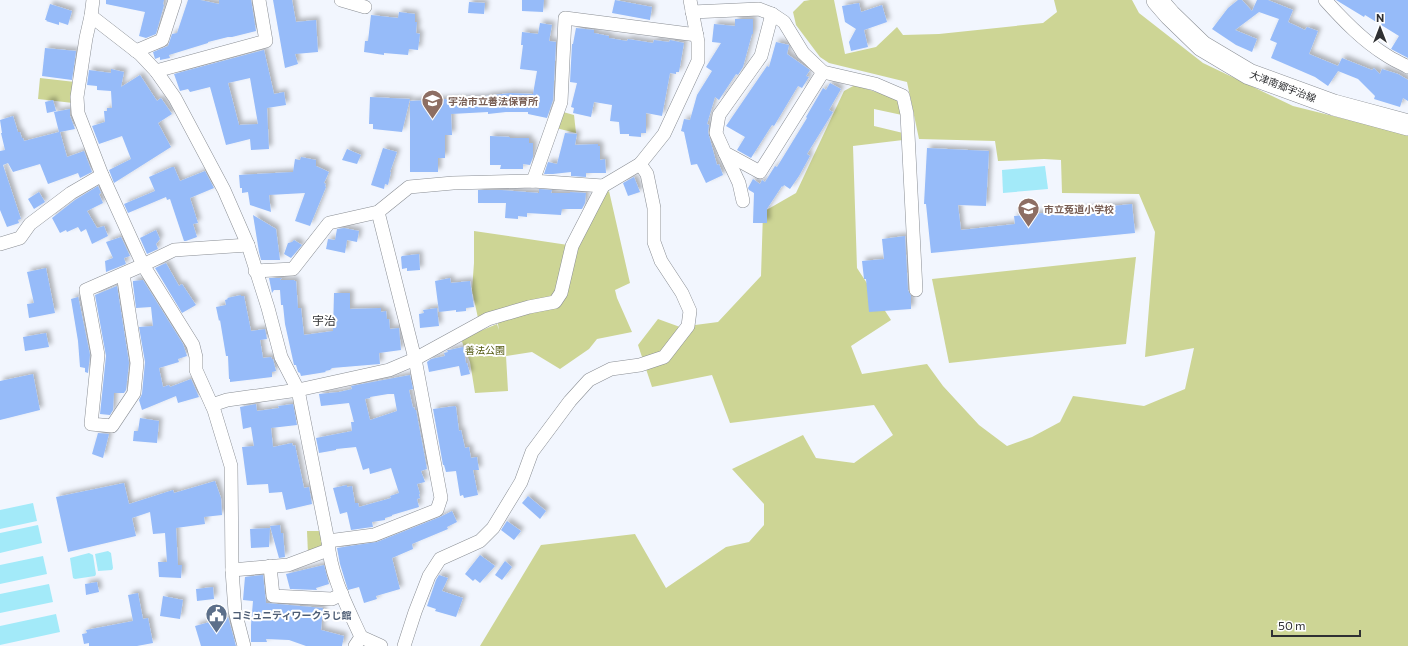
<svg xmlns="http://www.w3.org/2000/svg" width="1408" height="646" viewBox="0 0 1408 646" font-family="Commissioner,'Noto Sans JP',sans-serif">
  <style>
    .green { fill: #cdd595 }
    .water { fill: #a3eaf9 }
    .building { fill: #96bbf9; fill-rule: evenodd; filter: url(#shadow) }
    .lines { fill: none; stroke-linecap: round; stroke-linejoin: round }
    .minor-casing { stroke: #8a8e94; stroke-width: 14 }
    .primary-casing { stroke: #8a8e94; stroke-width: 22 }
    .minor { stroke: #fff; stroke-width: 13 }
    .primary { stroke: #fff; stroke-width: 21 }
    .labels { text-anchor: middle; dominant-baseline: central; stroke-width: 4; stroke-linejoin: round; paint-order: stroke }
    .street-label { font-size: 10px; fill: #2f3033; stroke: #fff }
    .education-label { font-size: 10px; font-weight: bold; fill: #785e54; stroke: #fff; text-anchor: start }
    .park-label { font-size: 10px; fill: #50560d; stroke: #fff }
    .service-label { font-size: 10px; font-weight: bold; fill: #4e5e75; stroke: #fff; text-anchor: start }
    .quarter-label { font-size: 12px; fill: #2f3033; stroke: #fff }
  </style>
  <defs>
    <filter id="shadow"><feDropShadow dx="3.5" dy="-3.5" stdDeviation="2" flood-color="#0004"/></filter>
  </defs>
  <rect width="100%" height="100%" fill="#f2f6fe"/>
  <g class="green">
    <path d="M810,0H834L845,54L876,47L897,27L903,35L939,34L1043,23L1057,12L1054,0H1132L1139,13L1203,63L1293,106L1397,132L1408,133V646H480L541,545L635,534L666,588L726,547L749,542L764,525V504L732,469L803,435L816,458L854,463L893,435L874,405L730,423L712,375L652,387L638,345L658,319L680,327L718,322L761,276L763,212L796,193L844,91L855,85L897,99L902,115L874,109V126L903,133V140L853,146L857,268L891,320L851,346L862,374L927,364L943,386L979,425L1007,446L1032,437L1060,422L1073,396L1144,406L1185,389L1194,348L1145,357L1155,232L1139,194L1062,193L1061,160L1044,159L998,161L995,141L919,139L907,82L829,63L820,57L796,25L793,12L804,1Z"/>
    <path d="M40,78L75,82L73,103L38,99Z"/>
    <path d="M563,112L574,115L576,133L556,128Z"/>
    <path d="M609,191L630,283L615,290L617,298L632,332L597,339L589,349L560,369L532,352L506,356L508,391L475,393L470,362L461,339L497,324L499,330L497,319L553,305L576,248L602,196Z"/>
    <path d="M474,231L568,245L556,294L551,301L478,318L472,290L474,263Z"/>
    <path d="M1136,257L1126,344L949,363L932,279Z"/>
    <path d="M307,531H324V547L308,554Z"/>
  </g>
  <g class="water">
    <path d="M1045,166L1048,189L1003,193L1002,170Z"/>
    <path d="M33,503L37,521L0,529V510Z"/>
    <path d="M38,525L42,543L0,553V533Z"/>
    <path d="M108,551L111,553L113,568L112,570L98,571L95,554Z"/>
    <path d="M89,553L93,555L96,574L95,576L75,579L73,578L70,558Z"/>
    <path d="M43,556L47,574L0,584V565Z"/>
    <path d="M49,584L53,602L0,613V594Z"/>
    <path d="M56,614L60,632L0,645V626Z"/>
  </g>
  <g class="building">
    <path d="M106,0H164L163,4L164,5L156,34L146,38L139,36L145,12L106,4Z"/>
    <path d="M188,0H200L219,4V0H251L256,31L232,37H228L208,42V43L169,55L170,58L160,60V57L155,59L153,52L168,46L172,34L177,33Z"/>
    <path d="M273,0H292L296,22L316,20L318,52L295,54L298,64L285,68Z"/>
    <path d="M522,0H544L543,12L522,11Z"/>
    <path d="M615,0L652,7L650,20L612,13Z"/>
    <path d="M1238,0H1242L1252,11L1257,0H1268L1293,10L1288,22L1305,30L1307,27L1318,31L1309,54L1338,66L1342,58L1372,70L1374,68L1380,74L1382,69L1398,74L1408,80V101L1403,98L1400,107L1374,99L1375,96L1358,79L1338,71L1328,86L1315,77L1271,58L1277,43L1270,40L1279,19L1259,12L1235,30L1257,39L1252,52L1236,45L1212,29L1228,8Z"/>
    <path d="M1336,0H1408V58L1391,49L1399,36L1365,15L1364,17Z"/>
    <path d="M469,2L485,3L484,14L468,13Z"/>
    <path d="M859,3L861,12L882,5L887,22L864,30L868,47L851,51L849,42L856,29L845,22L842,6Z"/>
    <path d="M50,4L72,11L68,25L59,22V25L46,21L47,20H45Z"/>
    <path d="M399,12L415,14V22H417L416,33L420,34L418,50L409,49L408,55L384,53V55L364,52L365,41H368L371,15L398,18Z"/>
    <path d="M735,19H753V34H752L743,67L738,75L736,74L719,100L715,97L707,124L709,125L708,132L717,165L719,164L723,175L706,183L697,164L691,165L684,132L681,131L684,119L690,120L697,95L712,71L706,67L721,43L712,42L714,24L735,26Z"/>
    <path d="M540,23L552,25L549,41L556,42L553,100L547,118L528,114V112H506L488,114V112L451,114L452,135H445V158H438V172H410V101L486,97V96L510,93L533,94L537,71L520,69L523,45H521L522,32L538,34Z"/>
    <path d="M576,28L594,30V33L609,36V38L627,41L628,39L653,43L654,40L669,42L670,40L684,43L679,72H676V74L670,73L662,116L646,113V133H641V137L629,136V134H620L619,122L610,121L612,105L594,102L591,117L573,113L574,108L571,107L577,83L570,82L572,44H573Z"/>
    <path d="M776,42L789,45L787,54L810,70L806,76L809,77L802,88L798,86L774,126L772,125L751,158L737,150L745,137L726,126L767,66L769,67Z"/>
    <path d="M45,48L76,51L72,80L42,76Z"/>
    <path d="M264,50L274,94L284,92L286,105L267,108L269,149L251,150L250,139L226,145L210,87L190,92L188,89L180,91L174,74ZM250,78L258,124L239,125L228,83Z"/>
    <path d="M111,69L124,72L121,87L140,75L157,101L161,98L172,114L158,123L171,147L114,183L109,170L131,159L122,136L99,144L92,126L105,122L104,111H107V108H112L111,91L97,90V86L87,85L89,70L111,73Z"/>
    <path d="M830,83L841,89L829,110L833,112L807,154L810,156L799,176L790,189L784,185L783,187L782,186L767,209V223H753L754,193L749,190L748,188L753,179L760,184L762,180L765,182L775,166L777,167L807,118L806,117L823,88L826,90Z"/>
    <path d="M370,97L410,99L402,132L373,129V124H369Z"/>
    <path d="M53,100L56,111L47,113L45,102Z"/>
    <path d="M70,109V116L75,129L60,132L67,157L84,151L92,172L80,178L78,173L48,184L40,164L13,172L8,163L3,165L21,219L18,220L19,223L7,227L0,210V151L5,150L1,133H2L0,120L13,116L18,132H20L22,138H23L24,141L59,132L54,112Z"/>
    <path d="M565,133L577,134L575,145L598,144V146H600V160L605,159L606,173H586V177L571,176V172L553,174H544L548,162L557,164Z"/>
    <path d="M490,136L510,137V138H529V143H533V157L530,165L523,164V169H500L501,165H490Z"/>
    <path d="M383,148L397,152L390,172H391L388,185L385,184L384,189L371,185Z"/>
    <path d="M927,148L989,151L986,206L958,205L961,230L1015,224L1014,216L1132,204L1135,233L931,253L926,204H924Z"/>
    <path d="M347,149L361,155L357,164L342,160Z"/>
    <path d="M301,157L316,160V166L329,172L324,183L326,184L325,186L326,187L310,226L295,221L305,193L269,195L271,212L250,205L248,192L242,193V188H240L239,175L293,172L295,159L300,160Z"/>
    <path d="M172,167H174L180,181L205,171L214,188L190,198L198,223L193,224L197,237L186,241H184L170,199L167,200L166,197L128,213L124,204L155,191L149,177Z"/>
    <path d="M634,177L640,192L628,196L623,183Z"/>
    <path d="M98,186L101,193L99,194L103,203L87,211L97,228L104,226L108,236L92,244L86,229L81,232L78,227L67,232L66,230L60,233L52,218L75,200Z"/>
    <path d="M539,189L552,190L551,193H570V192L586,193L585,203L582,209H562L561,215L527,213V217L518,216V219L505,218L506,203H478V190H501L539,193Z"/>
    <path d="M39,192L45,202L34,209L28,199Z"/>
    <path d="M253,215L276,229L280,260H261L259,252Z"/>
    <path d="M344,228L359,231L357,242L347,240L345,253L326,249L328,239L335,240L337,229Z"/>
    <path d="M156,230L160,239L156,244L158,249L147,254L140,238Z"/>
    <path d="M905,236L908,290L911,296V309L869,312L866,279H864L862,261L884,259L882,239Z"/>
    <path d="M121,237L130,256L124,258L126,264L106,272L105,261L113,258L106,242Z"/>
    <path d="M294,240L302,245L291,258L284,254L288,243L292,242Z"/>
    <path d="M419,254L420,270L407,271V268L402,269L401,257L402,256Z"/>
    <path d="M166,263L179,286L182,284L196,305L182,313L155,268Z"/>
    <path d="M46,268L55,313L29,318L27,304L34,303L27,272Z"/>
    <path d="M269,278H282L280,280H294L295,281H296L298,308H301L304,335L333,331L334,293H350V309L381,308V312L386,311L387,319H389L390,329L399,328L401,350L379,353L380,364L332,368L330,370L325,371L326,372L301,376L300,373L298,372L296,365H294L285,324L283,305H281L280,290H274L272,293Z"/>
    <path d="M450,278L451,283L470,281L474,307L466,308V311L456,312V310L439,312L435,281Z"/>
    <path d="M143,280L183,344L187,356L178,359L179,362L159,368L163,387L169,385L170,387L191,379L199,397L178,403L176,396L142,410L139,400L142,394L145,362L139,327L153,326L151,307L136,308L133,284V281Z"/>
    <path d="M117,286L129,363L126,390L124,393H114L113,410L110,415L100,414L106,356L95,295Z"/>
    <path d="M241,295V296H244L251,331L265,329L267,339L260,340L263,358L271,357L272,359H273L276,371L272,372V377L230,382V379H229L228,356H226L220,320L219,321L216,307L226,305L225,300L228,299L227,298Z"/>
    <path d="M78,296L90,355L88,373L85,372V368L80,367L78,341L71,299L78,297Z"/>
    <path d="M437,308L439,326L420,328L419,314L424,313L423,310Z"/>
    <path d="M46,333L49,347L25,351L23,337Z"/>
    <path d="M463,347L466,363H467L470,374L461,376L459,366L429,372L427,362L431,359L445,356L444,353L448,352L447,350H449Z"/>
    <path d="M33,374L40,410L0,420V381Z"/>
    <path d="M410,375L413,389L409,390L413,408L414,407L415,410H416L427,469L421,471L425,482L417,484L420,494H419L420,498L417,499L419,507L392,515V516L385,518V520L372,522L373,527H372L351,530L347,512L340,514L333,488L347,485V487L352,486L355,503H358L359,507L391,498L390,496L399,493L391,468L370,474L369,468L363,470L356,447L336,449V450L319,453L316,438L352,431L351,422H354L349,403L321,406L319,394L339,392L352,389L351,386ZM388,394H394L397,411L370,420L365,399L370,398V397Z"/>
    <path d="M256,404L257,411L279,408L278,406L293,404L297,425L271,428L273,447L292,443L293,446L295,445L304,488L309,487L312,504L286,510L282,492L269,493L268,484L247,485L242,447L254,446L251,427L243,429L240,407Z"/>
    <path d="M455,406L456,407L459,431L461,430L465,448L469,447L471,458L477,457L479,470H473L478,495L464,498L463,495L460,496L456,471L446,472L444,465H443L433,409Z"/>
    <path d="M140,418L159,421L157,443L133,441L134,431H138Z"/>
    <path d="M98,433L109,434L103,458L92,454Z"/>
    <path d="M215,481L221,498L222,515L204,517L205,524L176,528L178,565H182L181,578L159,577L158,562H167L165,533L153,534L150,512L132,518L136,536L68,552L56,497L124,483L129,504L173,490L174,493Z"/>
    <path d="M528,496L546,511L540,519L522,503Z"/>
    <path d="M452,511L457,522L447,527L448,529L412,544L413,549L392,558L400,589L376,596L377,599L364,603L359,587L348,590L340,564L337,548L377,542L440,517Z"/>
    <path d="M507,521L521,531L514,540L501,530Z"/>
    <path d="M280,525L281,533H283L285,557L279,558L270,526Z"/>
    <path d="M270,528L269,547L251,548L250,529Z"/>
    <path d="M480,555L495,566L480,583L475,579L473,581L465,574Z"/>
    <path d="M505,561L512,567L502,580L495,575Z"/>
    <path d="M324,565L329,584L316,588L317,590L290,589L286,574Z"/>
    <path d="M263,575L266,603L323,608L321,630L344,636L342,646H306L289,640L266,639L267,642H251V625L253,601L243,600L245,577Z"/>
    <path d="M439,575L448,578L442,591L463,598L456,617L435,611L436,609L427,606L436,580Z"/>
    <path d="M97,582L99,592L86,595L85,584Z"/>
    <path d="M213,587L214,599L197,601L196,589Z"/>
    <path d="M138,593L143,619L148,618L153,643L137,646H89V643L84,644L82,634L87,633L86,630L133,621L128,595Z"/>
    <path d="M163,596L183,600L180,619L160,616Z"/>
    <path d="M228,617L236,646H201L195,626Z"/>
  </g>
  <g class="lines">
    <defs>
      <g id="minor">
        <path d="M93,0L91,16L86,38L77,97L78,113L102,175L143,265L193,345L196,357V370L214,410L231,466L232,570L235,611L244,646"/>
        <path d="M341,0L365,7"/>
        <path d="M1325,0C1343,20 1363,41 1386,55C1393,60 1401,63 1408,67"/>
        <path d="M692,12L759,9L772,14L784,22L803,53L823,72L875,84L903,96L907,114L916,290"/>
        <path d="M772,14L761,56L719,115L716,133L725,153L760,172L823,72"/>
        <path d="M91,16L140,54L156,71L175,98L224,190L248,245L268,308L281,357L298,390L328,541C330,575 347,606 361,637L355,646"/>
        <path d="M136,51L162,40L175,0"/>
        <path d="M156,71L266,41L259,0"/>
        <path d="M725,153L739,183L743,201"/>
        <path d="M533,181L561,102L565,18L697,35"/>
        <path d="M0,244L20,238L30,224L71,193L102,175"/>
        <path d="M255,271L293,269L329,223L378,212L409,187L453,183L533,181L603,186"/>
        <path d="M123,274L137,363L134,393L112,426L91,424L98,355L86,290L143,265L174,250L248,245"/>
        <path d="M212,405L227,400L298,390L389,370L415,359L488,319L529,307L555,302L561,293L572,246L603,186L640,164L664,134L698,61V42L690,0"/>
        <path d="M328,541L374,535L437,510L441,498L415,359L378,212"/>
        <path d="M270,566L273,596L332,599L342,594"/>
        <path d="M232,570L288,565L328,550"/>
        <path d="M361,637L381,646"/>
        <path d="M404,646L415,612L429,576L440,559L480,541L493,528L521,482L532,452L570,401L589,380L611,369L640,365L664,357L688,326L690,311L682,293L661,261L654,242V208L647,174L640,164"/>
      </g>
      <path id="primary" d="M1157,0L1170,15L1202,46L1249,74L1334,105L1408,125"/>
    </defs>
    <use href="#minor" class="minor-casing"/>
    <use href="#primary" class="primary-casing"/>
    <use href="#minor" class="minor"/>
    <use href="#primary" class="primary"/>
  </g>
  <defs>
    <symbol id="school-pin" viewBox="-11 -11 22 30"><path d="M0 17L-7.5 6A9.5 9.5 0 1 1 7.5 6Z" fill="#8d6e63" stroke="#fff"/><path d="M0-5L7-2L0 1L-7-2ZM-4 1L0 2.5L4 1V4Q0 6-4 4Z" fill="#fff"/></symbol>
    <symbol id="civic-pin" viewBox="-11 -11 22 30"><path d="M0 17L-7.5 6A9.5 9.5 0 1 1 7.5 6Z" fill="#5c6f8a" stroke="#fff"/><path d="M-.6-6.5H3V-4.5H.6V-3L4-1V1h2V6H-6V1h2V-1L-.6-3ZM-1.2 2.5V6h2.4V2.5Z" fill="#fff"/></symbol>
  </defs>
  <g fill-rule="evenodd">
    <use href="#school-pin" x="420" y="88" width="25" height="34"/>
    <use href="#school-pin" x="1016" y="196" width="25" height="34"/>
    <use href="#civic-pin" x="204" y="602" width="25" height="34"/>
  </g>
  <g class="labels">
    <g class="street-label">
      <text transform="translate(1283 86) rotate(21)">大津南郷宇治線</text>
    </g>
    <g class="education-label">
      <text x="448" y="101">宇治市立善法保育所</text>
      <text x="1044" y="209">市立菟道小学校</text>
    </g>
    <g class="park-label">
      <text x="485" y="350">善法公園</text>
    </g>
    <g class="service-label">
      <text x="232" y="615">コミュニティワークうじ館</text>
    </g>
    <g class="quarter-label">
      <text x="324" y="320">宇治</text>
    </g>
  </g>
  <g transform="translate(1380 28)" stroke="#ffffff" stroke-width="3" paint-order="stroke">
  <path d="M0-3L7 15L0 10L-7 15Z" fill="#2f3033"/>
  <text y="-6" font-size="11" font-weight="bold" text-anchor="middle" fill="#2f3033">N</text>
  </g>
  <path d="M1272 630v6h88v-6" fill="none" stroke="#2f3033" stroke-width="2"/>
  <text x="1278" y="630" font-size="12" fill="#2f3033" stroke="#ffffff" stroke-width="3" paint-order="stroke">50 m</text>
</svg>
